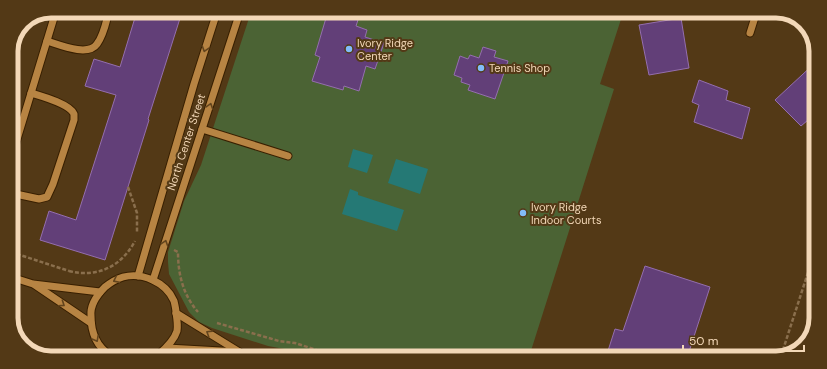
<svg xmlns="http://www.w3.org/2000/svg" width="827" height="369" viewBox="0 0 827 369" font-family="'DM Sans',sans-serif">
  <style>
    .green { fill: #4b6334 }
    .water { fill: #257975 }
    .building { fill: #623f78; stroke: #946eae }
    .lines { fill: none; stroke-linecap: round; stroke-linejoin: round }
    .minor-casing { stroke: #381f00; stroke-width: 9 }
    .path { stroke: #8a6f4d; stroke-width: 2.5; stroke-dasharray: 4 2; stroke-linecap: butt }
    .minor { stroke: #b78443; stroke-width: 7 }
    .oneway { stroke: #62441d }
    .poi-dot { fill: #82bcfa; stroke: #533916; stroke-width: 1.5 }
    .labels { text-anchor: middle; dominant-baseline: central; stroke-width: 4; stroke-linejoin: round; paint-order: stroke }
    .poi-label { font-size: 11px; fill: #f3d8b8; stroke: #533916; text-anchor: start }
    .street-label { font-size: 11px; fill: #f3d8b8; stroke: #533916 }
    .rim { fill: none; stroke: #f3d8b8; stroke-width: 5 }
  </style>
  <rect width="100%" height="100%" fill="#533916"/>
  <path class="green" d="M251,12L623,13L600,84L614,89L529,357L312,356L301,352L268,346L212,328L199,322L189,312L169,274L168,262V252L184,201L201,165Z"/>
  <g class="water">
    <path d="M353,149L373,155L367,173L348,167Z"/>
    <path d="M396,159L428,169L420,194L388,183Z"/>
    <path d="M350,189L358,192V195L404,210L397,231L342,214Z"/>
  </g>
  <g class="building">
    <path d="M137,11L182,12L148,119L149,120L105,260L40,240L49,211L76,220L116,95L85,86L94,59L120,67Z"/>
    <path d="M334,12H354L352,18L358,20L356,26L367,30L365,37L384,43L375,69L366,66L359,91L344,86L343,90L312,81L320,57L315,55L326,18L332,19Z"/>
    <path d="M681,18L689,68L649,75L639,25Z"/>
    <path d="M483,47L496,51L494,57L508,61L495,99L468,90L470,85L461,82L462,78L454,75L460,56L468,59L470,55L479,58Z"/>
    <path d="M816,62L815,114L801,126L775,100Z"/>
    <path d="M699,80L728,91L726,100L750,108L742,139L694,122L699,105L692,102Z"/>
    <path d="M645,266L710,287L687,358L606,357L615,329L623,331Z"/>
  </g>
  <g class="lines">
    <defs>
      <g id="minor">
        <path d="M750,33L756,14"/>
        <path d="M47,41C60,45 88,57 97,44C104,35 106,22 109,11"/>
        <path d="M202,129L288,156"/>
        <path d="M11,159L56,11"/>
        <path d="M11,193L39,199L47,197L53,184L74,120C74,118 74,116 74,114C70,104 41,96 31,93"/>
        <path d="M138,276L194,84L217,12"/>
        <path d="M11,277L33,284L100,292"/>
        <path d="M153,280L240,12"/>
        <path d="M35,285L91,323"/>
        <path d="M176,313L241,353L251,356"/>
        <path d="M810,337L813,327"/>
        <path d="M167,348L239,352"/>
        <path d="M110,355C96,346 91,332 91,316C90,306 97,295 105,287C110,283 116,279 123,277C142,272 166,282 174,301C175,305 176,309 176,313C177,319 178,325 177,331C174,341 165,349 158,355"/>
      </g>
    </defs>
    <use href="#minor" class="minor-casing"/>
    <g class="path">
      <path d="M128,187L137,213V233"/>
      <path d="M174,250L178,252C178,274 183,295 198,312"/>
      <path d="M11,252L69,271"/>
      <path d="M69,271C97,278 121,267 135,241"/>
      <path d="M217,323L279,341L295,343L335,356"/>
      <path d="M781,356L814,254"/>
    </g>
    <use href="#minor" class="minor"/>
  </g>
  <defs><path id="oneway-chevron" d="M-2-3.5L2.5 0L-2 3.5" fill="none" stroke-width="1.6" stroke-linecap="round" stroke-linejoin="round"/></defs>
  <g class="oneway">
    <use href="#oneway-chevron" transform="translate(205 49) rotate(108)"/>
    <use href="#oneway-chevron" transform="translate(210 106) rotate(-72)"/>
    <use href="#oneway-chevron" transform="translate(165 243) rotate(-72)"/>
    <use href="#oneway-chevron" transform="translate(116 280) rotate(154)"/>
    <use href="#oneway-chevron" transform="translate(62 304) rotate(34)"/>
    <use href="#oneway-chevron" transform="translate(209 333) rotate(-148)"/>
    <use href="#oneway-chevron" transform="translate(96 339) rotate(61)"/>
  </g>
  <g class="poi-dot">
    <circle cx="349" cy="49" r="4"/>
    <circle cx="481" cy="68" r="4"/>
    <circle cx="523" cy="213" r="4"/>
  </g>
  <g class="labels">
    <g class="poi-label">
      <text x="357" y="43">Ivory Ridge<tspan x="357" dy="13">Center</tspan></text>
      <text x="489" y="68">Tennis Shop</text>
      <text x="531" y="207">Ivory Ridge<tspan x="531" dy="13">Indoor Courts</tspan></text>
    </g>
    <g class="street-label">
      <text transform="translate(186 142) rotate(-72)">North Center Street</text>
    </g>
  </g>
  <path d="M0 0H827V369H0ZM51 18H776A33 33 0 0 1 809 51V318A33 33 0 0 1 776 351H51A33 33 0 0 1 18 318V51A33 33 0 0 1 51 18Z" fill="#533916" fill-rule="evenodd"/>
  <path class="rim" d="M51 18H776A33 33 0 0 1 809 51V318A33 33 0 0 1 776 351H51A33 33 0 0 1 18 318V51A33 33 0 0 1 51 18Z"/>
  <path d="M683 345v6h121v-6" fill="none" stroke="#f3d8b8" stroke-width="2"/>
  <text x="689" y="345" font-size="12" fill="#f3d8b8" stroke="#533916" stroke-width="3" paint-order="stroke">50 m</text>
</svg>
